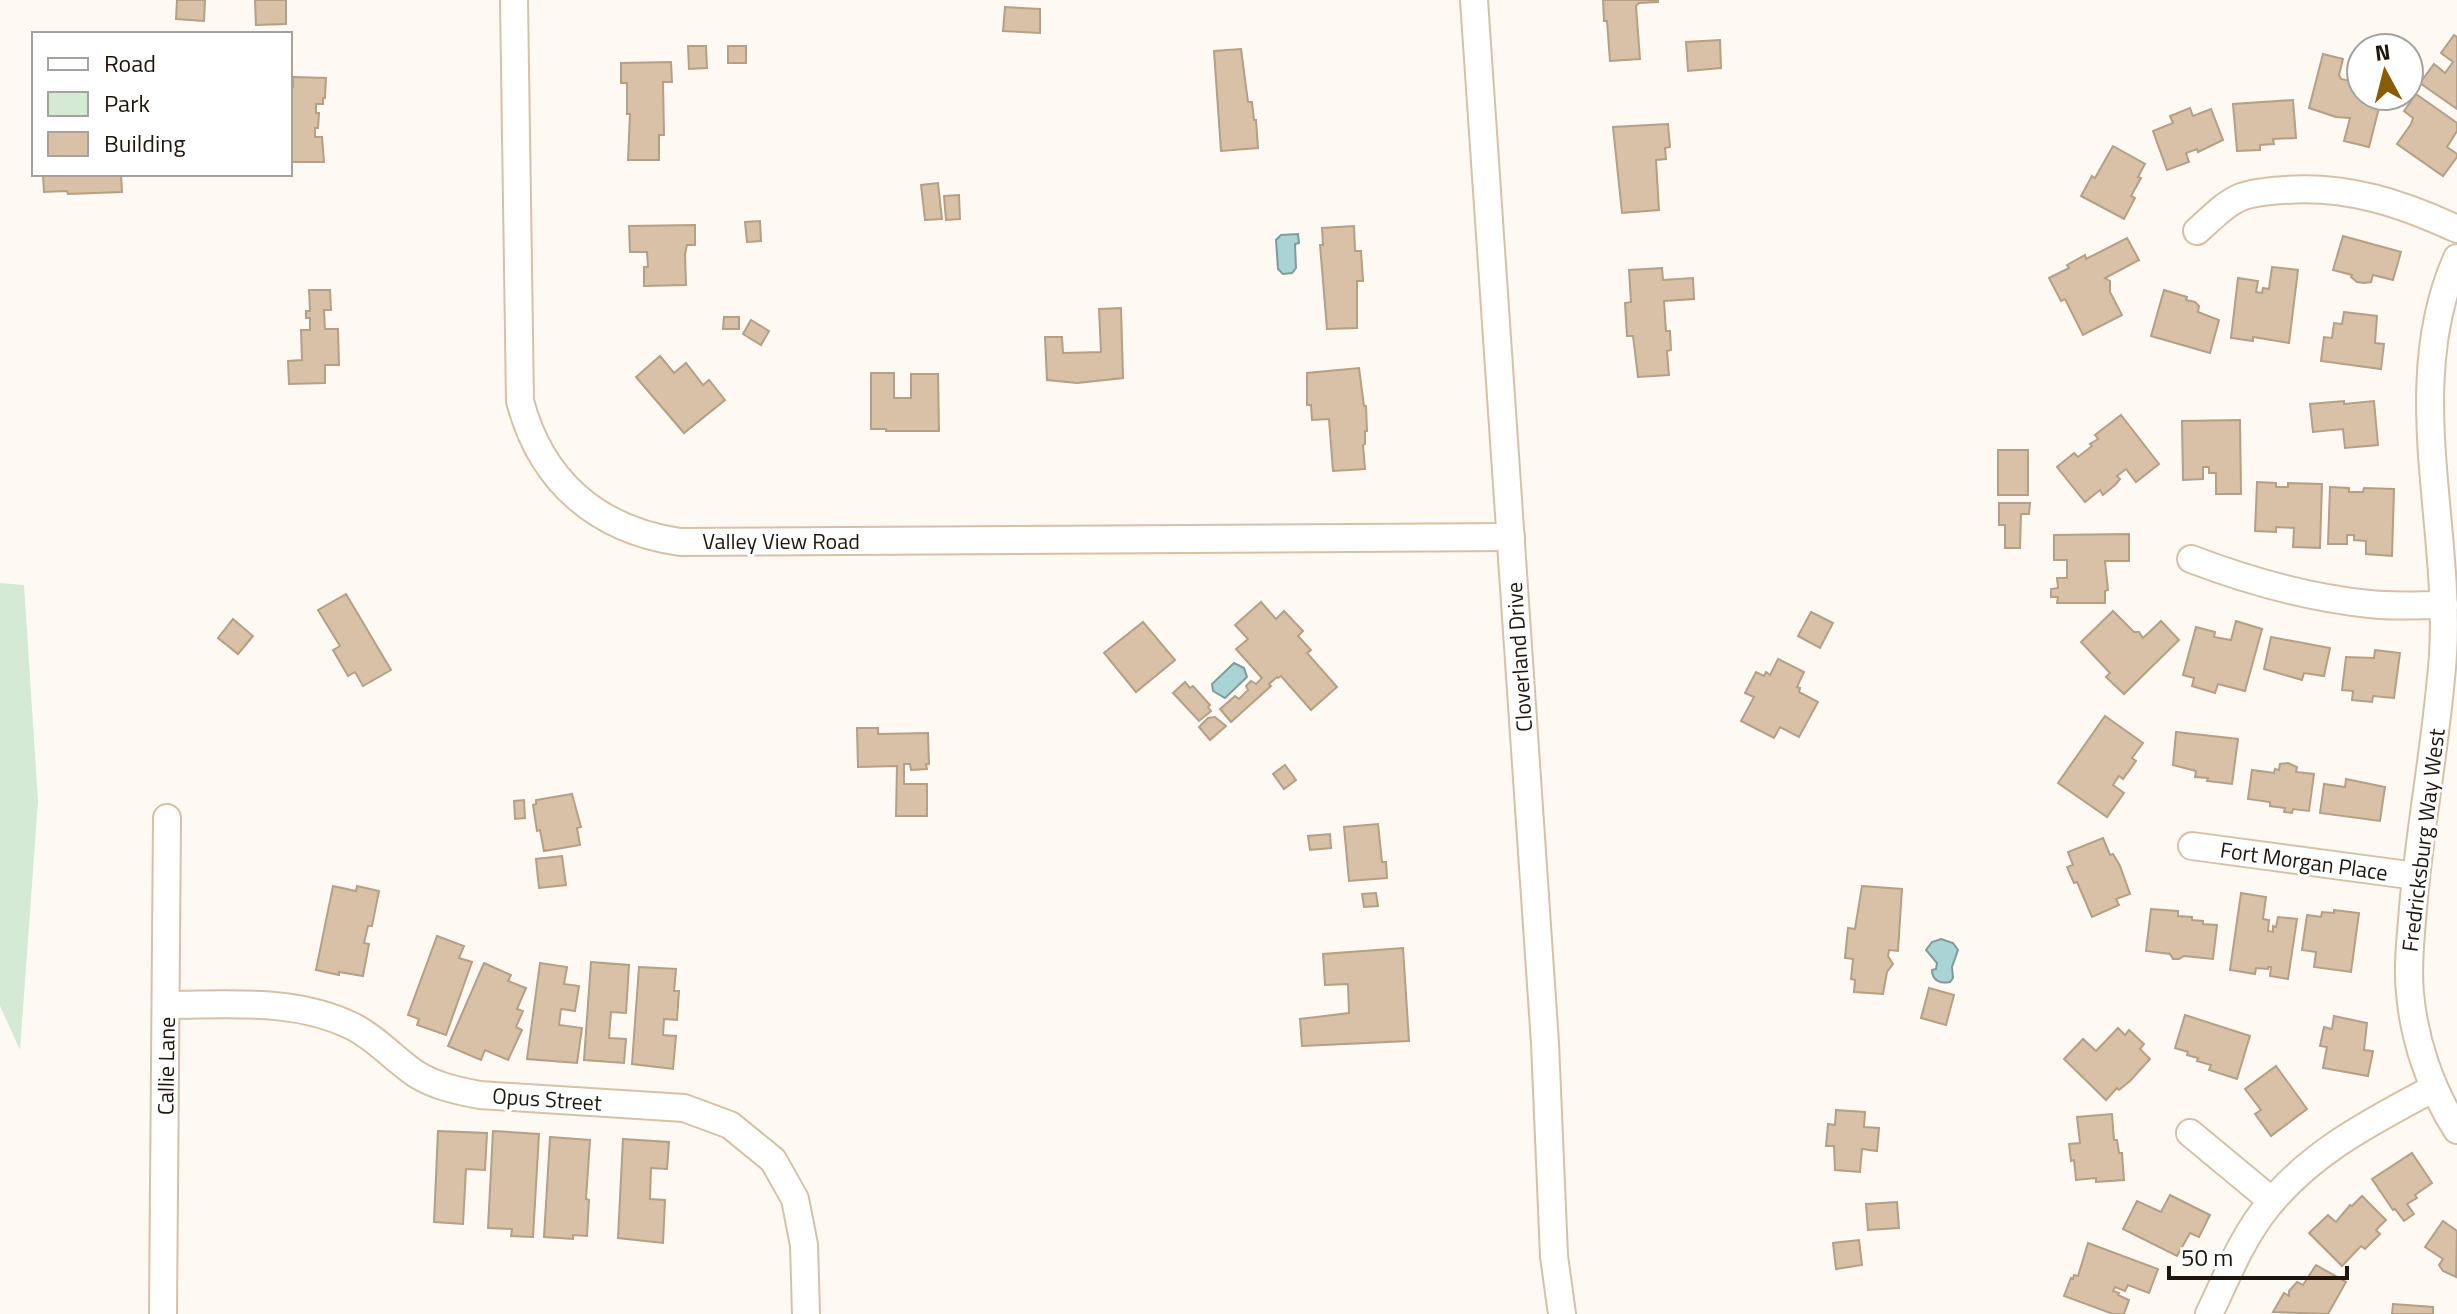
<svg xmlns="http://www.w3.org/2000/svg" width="2457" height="1314" viewBox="0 0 2457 1314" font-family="'Titillium Web',sans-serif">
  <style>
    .green { fill: #d4ead5 }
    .water { fill: #a9d3d4; stroke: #809b98; stroke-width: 2 }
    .building { fill: #d8c1a6; stroke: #b59f85; stroke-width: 2 }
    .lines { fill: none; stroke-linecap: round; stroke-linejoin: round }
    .minor-casing { stroke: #d7c1a6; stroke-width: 30 }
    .minor { stroke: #fff; stroke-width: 26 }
    .labels { text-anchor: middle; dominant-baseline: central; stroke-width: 6; stroke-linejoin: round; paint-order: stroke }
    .street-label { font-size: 22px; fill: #1f170d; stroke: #fff }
  </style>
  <rect width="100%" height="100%" fill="#fef9f3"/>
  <path class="green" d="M0,583L24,585L38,801L20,1050L0,1006Z"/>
  <g class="water">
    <path d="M1298,234L1299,243L1295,244L1296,268L1292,273L1283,274L1278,269L1276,240L1281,235Z"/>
    <path d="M1234,663L1244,668L1247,677L1225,698L1213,691L1212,684Z"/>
    <path d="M1941,939L1953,943L1958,950L1952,967L1953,978L1950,982C1941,984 1932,981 1932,970L1936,969L1937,963L1926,950L1932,942Z"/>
  </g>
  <g class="building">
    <path d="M177,0H205L204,21L176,19Z"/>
    <path d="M255,0H286V24L256,25Z"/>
    <path d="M1603,0H1658V2L1639,3L1636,6L1640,59L1610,61L1607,21H1604Z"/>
    <path d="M1005,7L1040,9V33L1003,31Z"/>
    <path d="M2454,35L2457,37V109L2420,83L2434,64L2445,73L2453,62L2441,53Z"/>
    <path d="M1720,40L1721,68L1688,71L1686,42Z"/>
    <path d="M688,46H706L707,68L689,69Z"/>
    <rect x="728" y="46" width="18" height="17"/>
    <path d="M1241,49L1248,102H1252L1254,120H1256L1258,148L1221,151L1214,51Z"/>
    <path d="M2323,54L2343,59L2339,75L2341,79L2359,83L2361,80V96H2382L2369,147L2344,141L2350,118L2336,117L2309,108Z"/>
    <path d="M671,62L672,82H663L664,135H659V160H628L630,114H627V83H621V63Z"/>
    <path d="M293,77L326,78L325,98H323V104H316V113H319L318,128H315V137H322L324,162H290V87H293Z"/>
    <path d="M2416,94L2457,123V131L2447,147L2457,154V157L2443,176L2397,144L2411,124L2413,118L2404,111Z"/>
    <path d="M2293,100L2296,138L2273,139L2274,144L2260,145V150L2237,151L2233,104Z"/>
    <path d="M2190,108L2193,116L2211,109L2223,140L2198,152L2197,149L2186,153L2189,162L2167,170L2153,131L2173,123L2170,116Z"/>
    <path d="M1668,124L1670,147L1665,148L1666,159L1656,160L1659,210L1622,213L1613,127Z"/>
    <path d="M2113,146L2145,164L2138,177L2141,178L2131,196L2135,198L2124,219L2081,196L2092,176L2095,178Z"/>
    <path d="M43,174H121L122,192L68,194L67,191L44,192Z"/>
    <path d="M938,183L942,219L925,220L921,185Z"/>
    <path d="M959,195L960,219L946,220L944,196Z"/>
    <path d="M760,221L761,241L747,242L745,222Z"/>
    <path d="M695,225V245H687L685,254L686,285L644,286V267H648L647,252H630L629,226Z"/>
    <path d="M1354,226L1355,251H1361L1363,281H1357V328L1327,329L1320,245H1323L1322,228Z"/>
    <path d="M2343,236L2401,252L2393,280L2373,275L2371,282L2364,283L2357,282L2351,277L2352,275L2333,270Z"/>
    <path d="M2127,238L2139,260L2105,278L2110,281V292L2122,315L2083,335L2065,299L2061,301L2049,278L2069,268L2067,265L2085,255L2086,259Z"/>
    <path d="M2272,267L2298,270L2289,343L2253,337V341L2231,338L2238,278L2258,281L2256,292L2262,293L2263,288L2269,289Z"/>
    <path d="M1662,268L1663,280L1693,278L1694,299L1664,301L1666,331H1670L1671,350L1667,351L1669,375L1638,377L1633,336H1627L1625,303L1631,302L1629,270Z"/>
    <path d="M309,290H330L331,310H324L325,329H338L339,365H325V383L289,384L288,361L302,360L301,330H310V318H306V311H310Z"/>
    <path d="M2164,290L2187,297L2186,300L2195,302L2199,306L2198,312L2219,320L2210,353L2151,336Z"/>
    <path d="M1121,308L1123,378L1077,383L1047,380L1045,337H1062L1063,353L1101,352L1099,309Z"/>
    <path d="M2344,312L2377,316L2375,343L2384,344L2381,369L2321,361L2324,337L2332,338L2334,323L2342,324Z"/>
    <path d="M724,317H739V329H723Z"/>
    <path d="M751,320L769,331L761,345L743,334Z"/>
    <path d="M660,356L674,373L686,363L703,385L709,380L725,400L684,433L636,377Z"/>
    <path d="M1359,368L1364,406H1366L1367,431H1365V444L1363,445L1365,469L1333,471L1329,419L1312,420L1311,405H1307V373Z"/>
    <path d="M871,373H894V398H911V374H938L939,431H886V429H871Z"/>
    <path d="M2344,401V404L2374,401L2378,445L2345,448L2343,429L2313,432L2310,404Z"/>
    <path d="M2121,415L2159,464L2136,482L2126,469L2117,476L2120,479L2115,485L2103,495L2100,490L2085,502L2057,467L2074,453L2078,457L2092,446L2090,444L2098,439L2095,435Z"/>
    <path d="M2240,420L2241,494H2216V473H2209V467H2203V479L2183,480L2182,421Z"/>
    <rect x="1998" y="450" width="30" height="45"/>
    <path d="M2257,482L2276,483V487H2288V483L2322,484L2320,548L2293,547L2294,528L2276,527V532L2255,531Z"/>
    <path d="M2330,487L2349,488V492H2363L2364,488L2394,489L2392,556L2366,554V541L2354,540V535H2347V544H2328Z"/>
    <path d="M1999,503H2030L2029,514H2021L2020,548H2005V525H1999Z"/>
    <path d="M2129,534V561H2105L2108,590L2105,591V603H2057L2058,597H2051V589L2058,588L2057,578H2067V560H2054V535Z"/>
    <path d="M346,594L391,670L363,686L355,672L348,676L333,650L340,646L318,610Z"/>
    <path d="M1261,602L1276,619L1284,611L1303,631L1298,636L1311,650L1307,653L1337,687L1311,710L1281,676L1278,678L1277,677L1269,684L1271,686L1231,722L1220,709L1235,696L1239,699L1248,690L1246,686L1251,681L1256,684L1262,678L1236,649L1248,639L1235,625Z"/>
    <path d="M2113,611L2134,632H2139L2143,638L2161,621L2179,640L2124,694L2106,677L2110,673L2081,642Z"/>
    <path d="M1811,612L1833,623L1820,648L1798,636Z"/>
    <path d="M233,619L253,636L238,654L218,638Z"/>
    <path d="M2236,621L2262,629L2245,691L2218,684L2215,693L2192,686L2194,678L2183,675L2196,627L2215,632L2214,637L2231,640Z"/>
    <path d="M1143,622L1175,660L1136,692L1104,653Z"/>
    <path d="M2271,637L2330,648L2324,676L2304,673L2302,680L2264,669Z"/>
    <path d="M2375,650L2400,653L2394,698L2373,696L2372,702L2352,700L2353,691L2342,690L2346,657L2374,658Z"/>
    <path d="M1778,659L1804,672L1797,687L1800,688L1799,692L1818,702L1799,737L1780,727L1774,738L1741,721L1754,697L1745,693L1756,672L1764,676L1766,672L1770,675Z"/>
    <path d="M1185,682L1190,688L1193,686L1210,705L1208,707L1211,711L1199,721L1173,693Z"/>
    <path d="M2105,716L2143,743L2132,758L2136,761L2123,779L2119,776L2113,785L2124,793L2107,817L2058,783Z"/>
    <path d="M1215,717L1226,726L1210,740L1199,727L1208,718Z"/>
    <path d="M857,728H878V734L928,733L929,764H926L927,769L911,770L910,764H904V784H927V816H896L897,766L858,767Z"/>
    <path d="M2176,732L2238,739L2232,784L2207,781L2208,778L2195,777L2196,771L2173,765Z"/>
    <path d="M2288,763L2297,767L2296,772L2314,774L2309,811L2293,809L2292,813L2284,812L2285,808L2270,806V802L2248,799L2252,770L2274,773L2275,769L2279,770L2280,764Z"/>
    <path d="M1285,765L1296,780L1284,789L1273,774Z"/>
    <path d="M2346,779L2385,787L2380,821L2320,813L2324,784L2345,787Z"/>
    <path d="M572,794L581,827L577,828L580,845L544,851L540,830L537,831L533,805L536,804V800Z"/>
    <path d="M524,800L525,818L515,819L514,801Z"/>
    <path d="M1378,824L1382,862H1386L1387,878L1349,881L1344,827Z"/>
    <path d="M1330,834L1331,848L1310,850L1308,836Z"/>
    <path d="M2103,838L2110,855L2113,854L2120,866L2130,894L2116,899L2119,905L2092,917L2077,882L2074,883L2067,867L2073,865L2068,852Z"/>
    <path d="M562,856L566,885L539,888L536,859Z"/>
    <path d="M333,886L356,891L357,886L379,891L372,926H368L364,943L369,944L363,976L339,972V975L316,970Z"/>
    <path d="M1862,886L1902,889L1898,951L1889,950L1888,956L1893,964L1887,972L1883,994L1854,992L1855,980L1851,979L1853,959L1845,958L1848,928L1855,929Z"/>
    <path d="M1376,893L1378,906L1364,907L1362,894Z"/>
    <path d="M2241,893L2266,897L2263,919L2269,920L2268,931L2273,932V926L2276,927L2278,917L2297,919L2288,979L2270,976L2271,967H2268V969L2256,968L2255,974L2230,970Z"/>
    <path d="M2151,909L2178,911V916L2192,917V920L2203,921V924L2217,925L2213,959L2184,956L2179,959H2173L2170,954L2146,951Z"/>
    <path d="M2334,910L2359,913L2351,972L2314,967L2316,952L2302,950L2307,915L2321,917L2322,912L2334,913Z"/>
    <path d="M437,936L464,946L459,958L472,962L446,1035L417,1025L419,1019L408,1015Z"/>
    <path d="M1403,948L1409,1041L1302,1046L1300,1019L1349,1013L1348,984L1325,985L1323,954Z"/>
    <path d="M591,962L629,965L626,1013L611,1012L609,1038L626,1039L624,1063L584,1060Z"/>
    <path d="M484,963L511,975L508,981L526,988L517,1009L523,1011L516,1027L522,1030L508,1060L485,1050L481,1060L448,1046Z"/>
    <path d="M540,963L567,967L564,984L579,986L575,1011L561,1009L559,1025L582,1028L577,1063L527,1059Z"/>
    <path d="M639,967L676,969L674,991H679L677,1020L664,1019L663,1035L676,1036L673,1069L632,1064Z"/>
    <path d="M1929,988L1954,995L1946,1025L1921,1018Z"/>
    <path d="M2185,1015L2250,1036L2237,1079L2209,1070L2211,1065L2197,1061L2198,1058L2187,1055L2188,1052L2175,1048Z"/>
    <path d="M2334,1016L2367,1023L2364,1050L2373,1051L2368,1076L2323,1068L2327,1047L2320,1046L2324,1027L2332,1029Z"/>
    <path d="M2118,1028L2125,1035L2129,1030L2144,1044L2140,1049L2150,1059L2130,1081L2119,1090L2117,1088L2106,1100L2064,1059L2083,1039L2096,1051Z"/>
    <path d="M2276,1066L2307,1109L2271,1136L2255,1114L2261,1110L2245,1089Z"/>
    <path d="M1836,1110L1865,1112L1864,1127L1879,1128L1877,1151L1862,1149L1860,1172L1835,1170L1834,1146H1826L1828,1124L1835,1125Z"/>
    <path d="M2112,1114L2114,1140H2117L2119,1153H2122L2124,1180L2096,1182V1178L2076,1180L2074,1160L2071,1161L2069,1144L2080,1143L2077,1117Z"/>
    <path d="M438,1131L487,1133L485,1170L466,1169L463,1224L434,1222Z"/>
    <path d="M493,1131L539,1134L533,1237L511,1236L512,1229L488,1228Z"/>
    <path d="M550,1137L590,1140L586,1199L589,1200L587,1236L573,1235V1239L544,1237Z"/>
    <path d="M623,1139L669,1142L667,1169L651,1168L650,1199L665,1200L663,1243L618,1238Z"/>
    <path d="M2412,1153L2432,1183L2415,1195L2417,1198L2407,1204L2414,1214L2404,1221L2395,1209L2393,1210L2372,1179Z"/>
    <path d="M2170,1195L2210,1215L2199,1237L2190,1233L2177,1256L2123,1229L2137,1201L2161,1212Z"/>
    <path d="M2362,1196L2386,1220L2376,1230L2380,1234L2365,1249L2361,1246L2342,1266L2309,1233L2328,1215L2336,1222L2350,1205L2352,1206Z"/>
    <path d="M1897,1202L1899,1228L1868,1230L1866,1204Z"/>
    <path d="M2443,1221L2457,1231L2456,1277L2443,1271L2439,1265L2443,1259L2425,1247Z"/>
    <path d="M1859,1240L1862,1265L1836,1269L1833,1243Z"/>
    <path d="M2088,1243L2158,1269L2149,1293L2128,1285L2125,1291L2115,1287L2113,1291L2119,1293L2118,1295L2129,1300L2124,1314H2113L2064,1296L2071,1278L2073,1279L2074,1275L2078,1276Z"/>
    <path d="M2316,1265L2346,1282L2328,1314L2273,1312L2284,1293L2289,1296V1291L2297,1282L2303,1285Z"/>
    <path d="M2393,1304L2433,1307V1314H2392Z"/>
  </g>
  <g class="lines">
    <defs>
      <g id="minor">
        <path d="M514,0L520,401C541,481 597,530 680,542L1511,537"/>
        <path d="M1474,0L1545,1043L1554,1256L1562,1314"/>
        <path d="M2197,231C2211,219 2224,204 2241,197C2254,192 2270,191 2284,190C2346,185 2401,203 2457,229"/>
        <path d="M2457,258C2401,384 2451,524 2443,655C2437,740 2420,824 2413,908C2411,936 2407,965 2410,993C2414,1040 2431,1090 2457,1130"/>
        <path d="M2191,559C2249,581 2308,598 2370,604C2395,607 2419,605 2444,605"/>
        <path d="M2192,846L2416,876"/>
        <path d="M166,1005C230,1005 294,998 352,1026C376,1038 394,1059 416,1074C435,1086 458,1091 480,1095L684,1108L730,1125L773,1160L795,1199L804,1245L806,1314"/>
        <path d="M2190,1133L2272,1201"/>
        <path d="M163,1314L167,818"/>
        <path d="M2209,1314C2225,1281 2239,1245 2261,1215C2305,1155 2370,1122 2434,1088"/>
      </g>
    </defs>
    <use href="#minor" class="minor-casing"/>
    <use href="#minor" class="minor"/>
  </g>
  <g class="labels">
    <g class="street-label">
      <text x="781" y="541">Valley View Road</text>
      <text transform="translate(1519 657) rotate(-94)">Cloverland Drive</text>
      <text transform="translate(2423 840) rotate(-83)">Fredricksburg Way West</text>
      <text transform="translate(2304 861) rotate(8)">Fort Morgan Place</text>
      <text transform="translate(166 1066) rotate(-89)">Callie Lane</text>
      <text transform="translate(547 1099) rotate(4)">Opus Street</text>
    </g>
  </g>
  <rect x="32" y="32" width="260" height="144" fill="#ffffff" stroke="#a5a29e" stroke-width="2"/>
  <rect x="48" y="58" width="40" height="12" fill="#ffffff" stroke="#a5a29e" stroke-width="2"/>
  <text x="104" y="72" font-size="24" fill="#1f170d">Road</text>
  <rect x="48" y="92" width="40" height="24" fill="#d4ead5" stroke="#a5a29e" stroke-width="2"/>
  <text x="104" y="112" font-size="24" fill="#1f170d">Park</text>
  <rect x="48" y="132" width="40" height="24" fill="#d8c1a6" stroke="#a5a29e" stroke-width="2"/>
  <text x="104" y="152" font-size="24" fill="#1f170d">Building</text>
  <g transform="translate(2385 72) rotate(353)"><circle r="38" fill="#ffffff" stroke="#a5a29e" stroke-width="2"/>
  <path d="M0-6L14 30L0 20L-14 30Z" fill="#8a5c01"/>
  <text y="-12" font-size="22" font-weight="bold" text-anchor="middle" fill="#1f170d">N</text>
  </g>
  <path d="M2169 1266v12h178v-12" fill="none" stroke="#1f170d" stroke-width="4"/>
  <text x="2181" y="1266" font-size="24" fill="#1f170d" stroke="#ffffff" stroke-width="6" paint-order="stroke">50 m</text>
</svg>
